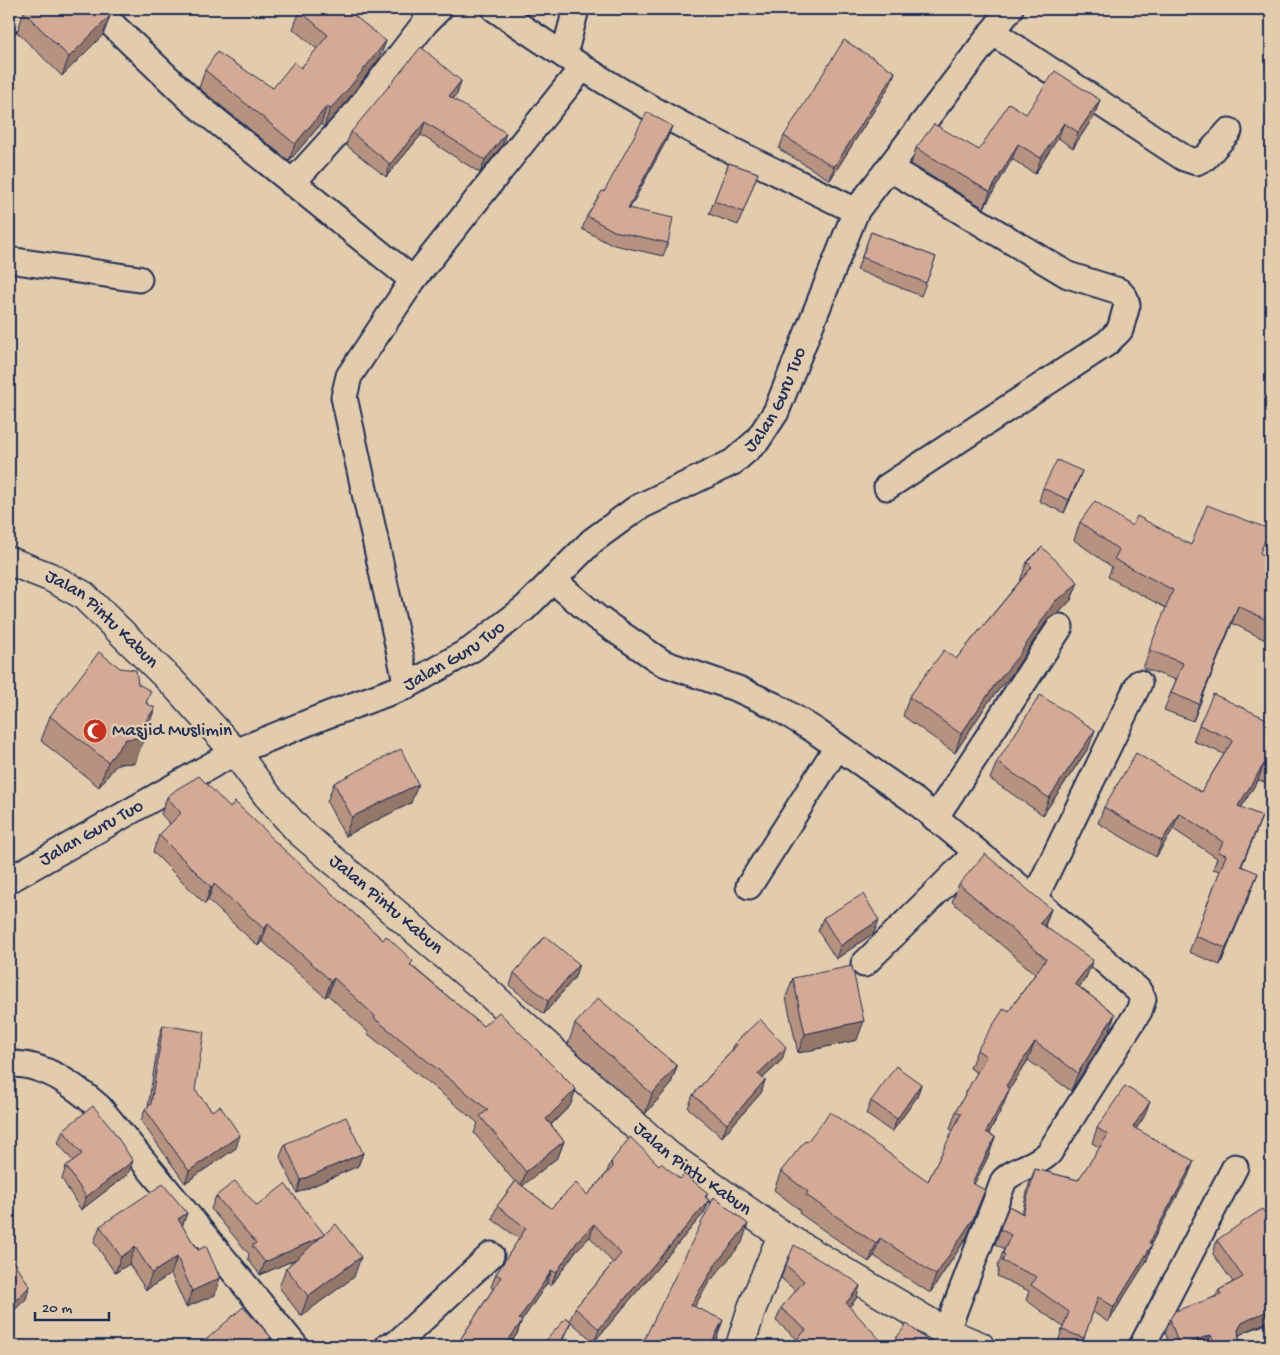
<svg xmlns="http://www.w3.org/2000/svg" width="1280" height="1355" viewBox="0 0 1280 1355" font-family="'Gochi Hand',sans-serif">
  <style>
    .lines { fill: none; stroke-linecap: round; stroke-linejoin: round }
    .street-casing { stroke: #1b2f5e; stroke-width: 29 }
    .secondary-casing { stroke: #1b2f5e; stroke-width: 31 }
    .street { stroke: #e2ccab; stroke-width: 25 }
    .secondary { stroke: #e2ccab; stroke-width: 28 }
    .wall { fill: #b6927f; stroke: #1b2f5e }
    .shaded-wall { fill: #947768; stroke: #1b2f5e }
    .building { fill: #d4aa94; stroke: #1b2f5e }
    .labels { text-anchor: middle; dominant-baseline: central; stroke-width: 5; stroke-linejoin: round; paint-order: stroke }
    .street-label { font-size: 19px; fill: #1b2f5e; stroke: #e2ccab }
    .poi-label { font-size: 19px; fill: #1b2f5e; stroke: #e2ccab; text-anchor: start }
  </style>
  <rect width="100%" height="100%" fill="#e2ccab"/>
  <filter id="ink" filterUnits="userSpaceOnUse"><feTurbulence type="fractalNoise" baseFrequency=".02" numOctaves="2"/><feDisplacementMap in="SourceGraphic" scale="10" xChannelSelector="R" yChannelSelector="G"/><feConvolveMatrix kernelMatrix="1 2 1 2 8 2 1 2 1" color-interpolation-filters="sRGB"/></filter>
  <g filter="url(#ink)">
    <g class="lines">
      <defs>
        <g id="street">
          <path d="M96,9L193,102L413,280"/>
          <path d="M495,9C538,38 581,68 626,94C700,137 779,173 856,211"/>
          <path d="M9,20L16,9"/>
          <path d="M992,32L1184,158L1196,162L1206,157L1229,131"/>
          <path d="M564,55L576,9"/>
          <path d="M292,183L354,115L425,23L439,9"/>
          <path d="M9,260L139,279"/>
          <path d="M887,487L1107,343L1120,330L1127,305L1125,298L1119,291L1068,275L889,168"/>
          <path d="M553,580L596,617L663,663L738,689L775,706L814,730L914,800L1034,899L1138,990L1143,999L1139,1011L1049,1153C1036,1166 1016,1168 1004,1180L946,1332"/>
          <path d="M407,686L344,397L349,376L413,280L582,68"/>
          <path d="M935,818L1060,627"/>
          <path id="s1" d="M9,880L235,752L327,715L407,686L472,649L525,608L592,541L637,508L733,462L757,441L776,412L856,211L1010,9"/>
          <path d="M749,886L837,747"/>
          <path d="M1034,899L1139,683"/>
          <path d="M864,964L977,852"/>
          <path d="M9,1064C43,1062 75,1086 99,1107L295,1346"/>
          <path d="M388,1346L395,1345L491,1255"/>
          <path d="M1142,1346L1235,1167"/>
        </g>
        <g id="secondary">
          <path id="s2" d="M9,561L50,577L83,595L174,684L235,752L267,795L299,831L480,985L668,1155L782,1235L946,1332L980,1346"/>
          <path d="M740,1346L752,1308L782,1235"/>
          <path d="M1249,1346L1271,1338"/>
        </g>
      </defs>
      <use href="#street" class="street-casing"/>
      <use href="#secondary" class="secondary-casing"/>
      <use href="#street" class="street"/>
      <use href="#secondary" class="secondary"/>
    </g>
    <g class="wall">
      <path d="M300,11L386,41L379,59L343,106L324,127L321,124L289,161L199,88L205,70L273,88L301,68L317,49L293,29Z"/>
      <path d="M24,12L110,16L103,35L62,76L17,32Z"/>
      <path d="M895,72L890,85L830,180L779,149L784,136Z"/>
      <path d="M461,81L457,94L453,99L502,146L480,173L421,135L386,177L346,145L351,132Z"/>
      <path d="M1100,100L1094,116L1073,148L1058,138L1035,174L1012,159L984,208L911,164L916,148L979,150L1026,114Z"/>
      <path d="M672,126L667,139L630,208L668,243L663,256L610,244L582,229L587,216L604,192Z"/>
      <path d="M729,163L758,173L738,225L709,214Z"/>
      <path d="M871,232L936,257L921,296L857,270Z"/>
      <path d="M1077,484L1064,513L1039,501L1043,488Z"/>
      <path d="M1080,522L1132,526L1191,545L1260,554L1271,559V643L1232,623L1193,721L1164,710L1176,680L1143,668L1166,608L1108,577L1112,567L1074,540Z"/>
      <path d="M1027,562L1078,582L1071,600L1059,613L1048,619L1012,674L987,704L955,753L903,716L909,697L956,659L1020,581Z"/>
      <path d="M138,684L147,703L146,733L144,735L135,763L117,764L99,787L41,741L50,716Z"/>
      <path d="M1271,721V784L1258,780L1241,808L1262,816L1241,867L1252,889L1220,965L1189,952L1220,871L1213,869L1217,858L1173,829L1156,857L1098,823L1104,807L1201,792L1224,754L1193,741L1199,725Z"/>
      <path d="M1089,747L1043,815L990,779L997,762Z"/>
      <path d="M334,783L411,803L345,836L327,802Z"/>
      <path d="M167,797L230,808L268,836L412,966L483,1026L576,1089L570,1106L551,1125L564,1141L558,1157L522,1186L551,1208L587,1195L606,1174L611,1162L659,1165L680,1179L708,1193L706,1198L709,1200L704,1213L594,1342L571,1322L560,1346H541L570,1320L575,1308L613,1263L590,1237L575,1252L551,1286L547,1283L521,1322L517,1334L508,1346H456L493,1289L491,1287L496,1274L519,1239L492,1219L497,1206L515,1182L474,1133L478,1123L368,1034V1032L328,995L325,997L262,941L258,946L208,900L205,904L153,852L159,835L170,824L161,814Z"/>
      <path d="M959,884L1051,909L1045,926L1086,978L1079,987L1115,1014L1109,1032L1071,1091L1028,1060L1009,1090L1003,1106L989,1133L995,1137L989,1155L974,1184L967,1237L930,1293L874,1256L869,1262L799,1213L800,1210L774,1190L781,1171L807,1142L928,1181L953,1131L950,1129L956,1111L977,1073L970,1068L977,1050L1009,1011L1035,974L952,902Z"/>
      <path d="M823,918L874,933L836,959L818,931Z"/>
      <path d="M514,973L575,977L544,1014L510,986Z"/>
      <path d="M793,978L857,1040L798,1053L786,997Z"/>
      <path d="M575,1024L677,1066L670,1086L645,1114L568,1044Z"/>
      <path d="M163,1025L195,1090L212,1111L236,1148L185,1183L141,1121L145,1109L148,1107L159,1038Z"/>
      <path d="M735,1043L782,1060L763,1078L765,1080L761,1093L722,1137L688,1108L693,1095L732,1050Z"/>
      <path d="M921,1084L917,1097L892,1132L866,1114L871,1101Z"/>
      <path d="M1144,1117L1136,1129L1188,1176L1151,1244L1147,1260L1108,1322L1093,1312L1081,1346H1060L1057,1345L1063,1327L1026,1300L1029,1291L997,1276L999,1269L997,1268L1004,1249L995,1244L1009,1206L1022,1213L1029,1184L1035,1169L1078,1180L1100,1148L1092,1143L1097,1128Z"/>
      <path d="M63,1130L128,1174L81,1210L62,1179L66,1166L73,1161L58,1143Z"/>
      <path d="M285,1144L363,1153L358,1166L297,1193L280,1157Z"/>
      <path d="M216,1196L257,1206L354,1277L301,1316L279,1287L286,1268L296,1259L260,1275L248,1259L249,1254L211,1209Z"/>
      <path d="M187,1213L182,1225L215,1295L186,1307L171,1274L146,1290L129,1264L115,1273L94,1242L100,1226Z"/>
      <path d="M1271,1217V1320L1239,1335V1338L1243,1345L1247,1346H1170L1165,1332L1170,1319L1216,1296L1219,1290L1233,1282L1213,1254L1217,1240Z"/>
      <path d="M786,1265L856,1299L850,1306L797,1339L776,1321L781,1308L796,1291L781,1278Z"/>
    </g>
    <g class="shaded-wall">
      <path d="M110,16L103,35L62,76L69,57Z"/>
      <path d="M386,41L379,59L343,106L324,127L330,109Z"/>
      <path d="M895,72L890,85L830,180L834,167Z"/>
      <path d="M461,81L457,94L444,109L449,96Z"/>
      <path d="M1100,100L1094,116L1073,148L1078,132Z"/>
      <path d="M327,106L321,124L289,161L295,144Z"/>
      <path d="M425,122L421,135L386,177L390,164Z"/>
      <path d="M1064,123L1058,138L1035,174L1041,158Z"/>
      <path d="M672,126L667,139L623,221L628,208Z"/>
      <path d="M506,133L502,146L480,173L485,160Z"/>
      <path d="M1018,144L1012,159L984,208L990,192Z"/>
      <path d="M1082,471L1077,484L1064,513L1069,500Z"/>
      <path d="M1078,582L1071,600L1059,613L1048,619L1012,674L987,704L955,753L961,734L994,686L1055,601Z"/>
      <path d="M1238,606L1232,623L1193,721L1199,704Z"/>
      <path d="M155,708L146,733L142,738H144L135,763L117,764L99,787L108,762L126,739L145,722Z"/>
      <path d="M1095,730L1089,747L1043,815L1049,798Z"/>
      <path d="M1264,764L1258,780L1232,822L1238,806Z"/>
      <path d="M418,784L411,803L345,836L352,817Z"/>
      <path d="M1179,813L1173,829L1156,857L1162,841Z"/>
      <path d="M1262,816L1256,832L1235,882L1241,866Z"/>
      <path d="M1258,873L1252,889L1220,965L1226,948Z"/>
      <path d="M214,884L208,900L205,904L211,887Z"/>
      <path d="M1051,909L1044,927L1040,923Z"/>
      <path d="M879,920L874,933L836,959L840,946Z"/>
      <path d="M268,924L262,941L258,946L264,929Z"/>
      <path d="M1093,960L1086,978L1069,1002L1075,984Z"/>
      <path d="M579,964L575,977L544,1014L548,1001Z"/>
      <path d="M334,978L328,995L325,997L331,981Z"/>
      <path d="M1115,1014L1109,1032L1071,1091L1078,1073Z"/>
      <path d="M864,1021L857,1040L798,1053L805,1034Z"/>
      <path d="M1035,1042L1028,1060L1009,1090L1003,1106L980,1150L986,1132L1006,1086Z"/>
      <path d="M786,1047L782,1060L753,1087L758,1074Z"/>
      <path d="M677,1066L670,1086L645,1114L652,1094Z"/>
      <path d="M765,1080L761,1093L722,1137L727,1124Z"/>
      <path d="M921,1084L917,1097L892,1132L897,1119Z"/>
      <path d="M576,1089L570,1106L540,1135L546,1119Z"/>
      <path d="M1150,1102L1144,1117L1127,1142L1133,1127Z"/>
      <path d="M240,1135L236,1148L185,1183L189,1171Z"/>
      <path d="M995,1137L989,1155L965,1202L972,1183Z"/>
      <path d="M564,1141L558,1157L520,1188L526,1172Z"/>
      <path d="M363,1153L358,1166L297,1193L301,1180Z"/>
      <path d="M133,1161L128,1174L81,1210L86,1197Z"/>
      <path d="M1194,1161L1188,1176L1143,1258L1149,1243Z"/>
      <path d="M985,1190L967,1237L930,1293L936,1275Z"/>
      <path d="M709,1200L704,1213L594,1342L599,1329Z"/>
      <path d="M187,1213L181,1230L178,1219Z"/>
      <path d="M594,1224L590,1237L575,1252L551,1286L556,1273L579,1239Z"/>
      <path d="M748,1224L742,1243L708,1284L685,1323L691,1305L715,1265Z"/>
      <path d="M326,1235L321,1248L260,1275L265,1262Z"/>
      <path d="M880,1238L874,1256L869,1262L876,1244Z"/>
      <path d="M1152,1245L1147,1260L1108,1322L1114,1307Z"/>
      <path d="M135,1247L129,1264L115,1273L121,1257Z"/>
      <path d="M177,1257L171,1274L146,1290L152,1273Z"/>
      <path d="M361,1257L354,1277L301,1316L308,1296Z"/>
      <path d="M552,1270L547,1283L521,1322L517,1334L508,1346H504L519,1319Z"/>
      <path d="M220,1278L215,1295L186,1307L192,1291Z"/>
      <path d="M30,1286L26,1299L9,1316V1307Z"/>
      <path d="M860,1286L856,1299L841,1316L846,1303Z"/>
      <path d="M1271,1309V1320L1237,1336L1238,1330L1242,1323Z"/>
      <path d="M723,1320L717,1338L713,1346H710Z"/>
      <path d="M1211,1335L1206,1346H1179Z"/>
      <path d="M271,1337L267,1346H261Z"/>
    </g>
    <g class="building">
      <path d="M26,9H103L110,16L69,57L24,12Z"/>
      <path d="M302,9H346L386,41L349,88L330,109L327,106L295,144L205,70L217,52L273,88L294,62L301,68L328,35L300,11Z"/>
      <path d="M844,40L895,72L834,167L784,136Z"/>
      <path d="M421,47L461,81L449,96L506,133L485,160L425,122L390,164L351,132Z"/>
      <path d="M1055,71L1100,100L1078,132L1064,123L1041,158L1018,144L990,192L916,148L934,124L979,150L1009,103L1026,114Z"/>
      <path d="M647,112L672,126L628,208L673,218L668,243L614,231L587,216L602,191L604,192Z"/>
      <path d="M729,163L758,173L743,212L714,201Z"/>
      <path d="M871,232L936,257L926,283L862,257Z"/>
      <path d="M1057,460L1082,471L1069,500L1043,488Z"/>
      <path d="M1095,501L1132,526L1137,516L1191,545L1207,505L1269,529L1260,553L1271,559V622L1238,606L1199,704L1171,693L1183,663L1149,650L1173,590L1114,559L1119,550L1080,522Z"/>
      <path d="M1042,547L1078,582L1066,594L1055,601L1019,655L994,686L961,734L909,697L944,650L956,659L1032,567L1027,562Z"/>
      <path d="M99,652L120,668L136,670L138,684L151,691L146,703L155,708L145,722L144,738L126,739L108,762L50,716Z"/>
      <path d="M1213,694L1271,721V766L1264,764L1238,806L1262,816L1241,866L1258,873L1226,948L1195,936L1226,855L1218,852L1223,842L1179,813L1162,841L1104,807L1136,753L1201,792L1233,740L1199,725Z"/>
      <path d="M1040,695L1095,730L1049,798L997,762Z"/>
      <path d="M401,749L418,784L352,817L334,783Z"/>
      <path d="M199,776L230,808L235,802L269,834L268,835L383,940L386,936L413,961L410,965L483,1026L499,1012L576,1089L546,1119L564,1141L526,1172L480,1116L488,1110L374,1018L375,1016L334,978L331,981L268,924L264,929L214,884L211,887L159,835L181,813L167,797L177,789Z"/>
      <path d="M985,854L1051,909L1040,923L1093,960L1075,984L1115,1014L1078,1073L1035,1042L1006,1086L1010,1088L986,1132L995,1137L972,1183L985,1190L973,1219L936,1275L880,1238L876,1244L806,1195L808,1192L781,1171L805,1141L807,1142L830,1112L928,1181L961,1114L956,1111L986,1056L977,1050L1004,1008L1009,1011L1046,959L959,884Z"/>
      <path d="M863,894L879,920L840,946L823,918Z"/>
      <path d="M545,936L579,964L548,1001L514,973Z"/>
      <path d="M852,966L864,1021L805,1034L793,978Z"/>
      <path d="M598,998L677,1066L652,1094L575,1024Z"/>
      <path d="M760,1019L786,1047L758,1074L765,1080L727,1124L693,1095L737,1045L735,1043Z"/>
      <path d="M163,1025L204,1032L195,1090L212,1111L220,1106L240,1135L189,1171L145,1109L151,1104Z"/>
      <path d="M896,1066L921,1084L897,1119L871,1101Z"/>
      <path d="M1125,1086L1150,1102L1133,1127L1194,1161L1149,1243L1152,1245L1114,1307L1098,1297L1084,1338L1062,1330L1069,1312L1031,1285L1037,1277L1002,1261L1005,1255L1003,1253L1011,1235L1000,1229L1009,1206L1023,1214L1035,1169L1078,1180L1108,1135L1097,1128Z"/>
      <path d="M93,1106L110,1126L133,1161L86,1197L66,1166L82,1154L63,1130Z"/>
      <path d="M346,1117L363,1153L301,1180L285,1144Z"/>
      <path d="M630,1137L659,1165L661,1163L680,1179L684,1174L708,1193L705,1197L709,1200L599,1329L575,1308L621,1254L594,1224L579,1239L556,1273L552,1270L519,1319L522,1321L504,1346H456L501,1277L496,1274L526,1228L497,1206L516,1181L551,1208L576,1183L587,1195L613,1167L611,1162Z"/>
      <path d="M235,1181L257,1206L285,1184L324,1234L319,1238L265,1262L252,1246L256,1243L216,1196Z"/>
      <path d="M163,1184L187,1213L178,1219L198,1250L206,1246L220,1278L192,1291L177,1257L152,1273L135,1247L121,1257L100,1226Z"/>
      <path d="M714,1197L748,1224L715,1265L691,1305L723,1320L710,1346H641Z"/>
      <path d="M1262,1209L1269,1219L1271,1217V1309L1242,1323L1238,1330L1239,1338L1243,1345L1247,1346H1216L1211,1335L1179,1346L1170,1319L1175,1311L1221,1295L1219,1290L1243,1277L1217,1240Z"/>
      <path d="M336,1224L361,1257L308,1296L286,1268Z"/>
      <path d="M794,1245L852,1279L860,1286L846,1303L886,1346H790L806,1330L781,1308L804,1281L786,1265Z"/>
      <path d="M10,1257L30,1286L9,1307V1258Z"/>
      <path d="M243,1307L271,1337L261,1346H199Z"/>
      <path d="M566,1318L571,1321L559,1346H541Z"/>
      <path d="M907,1324L928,1341L924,1346H890Z"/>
    </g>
  </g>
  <defs>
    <symbol id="mosque-disc" viewBox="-11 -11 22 22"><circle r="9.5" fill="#c8321e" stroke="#e2ccab"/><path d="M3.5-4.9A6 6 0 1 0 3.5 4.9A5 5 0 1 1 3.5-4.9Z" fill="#fff"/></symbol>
  </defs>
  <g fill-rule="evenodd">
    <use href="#mosque-disc" x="81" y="717" width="28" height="28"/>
  </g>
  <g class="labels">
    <g class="street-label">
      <text stroke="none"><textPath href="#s1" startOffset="920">Jalan Guru Tuo</textPath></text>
      <text stroke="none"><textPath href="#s2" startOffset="111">Jalan Pintu Kabun</textPath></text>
      <text stroke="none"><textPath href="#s1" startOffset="500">Jalan Guru Tuo</textPath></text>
      <text stroke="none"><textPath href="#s1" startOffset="95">Jalan Guru Tuo</textPath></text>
      <text stroke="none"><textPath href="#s2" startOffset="516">Jalan Pintu Kabun</textPath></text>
      <text stroke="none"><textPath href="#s2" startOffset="921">Jalan Pintu Kabun</textPath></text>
    </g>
    <g class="poi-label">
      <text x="112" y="731">Masjid Muslimin</text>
    </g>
  </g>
  <rect width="1280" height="1355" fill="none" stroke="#e2ccab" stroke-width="30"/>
  <rect x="15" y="15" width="1250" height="1325" fill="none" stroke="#1b2f5e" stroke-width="2" filter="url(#ink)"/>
  <path d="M35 1312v8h74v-8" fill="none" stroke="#1b2f5e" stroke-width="2.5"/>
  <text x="42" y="1312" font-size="15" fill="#1b2f5e" stroke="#e2ccab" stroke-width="4" paint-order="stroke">20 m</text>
</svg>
